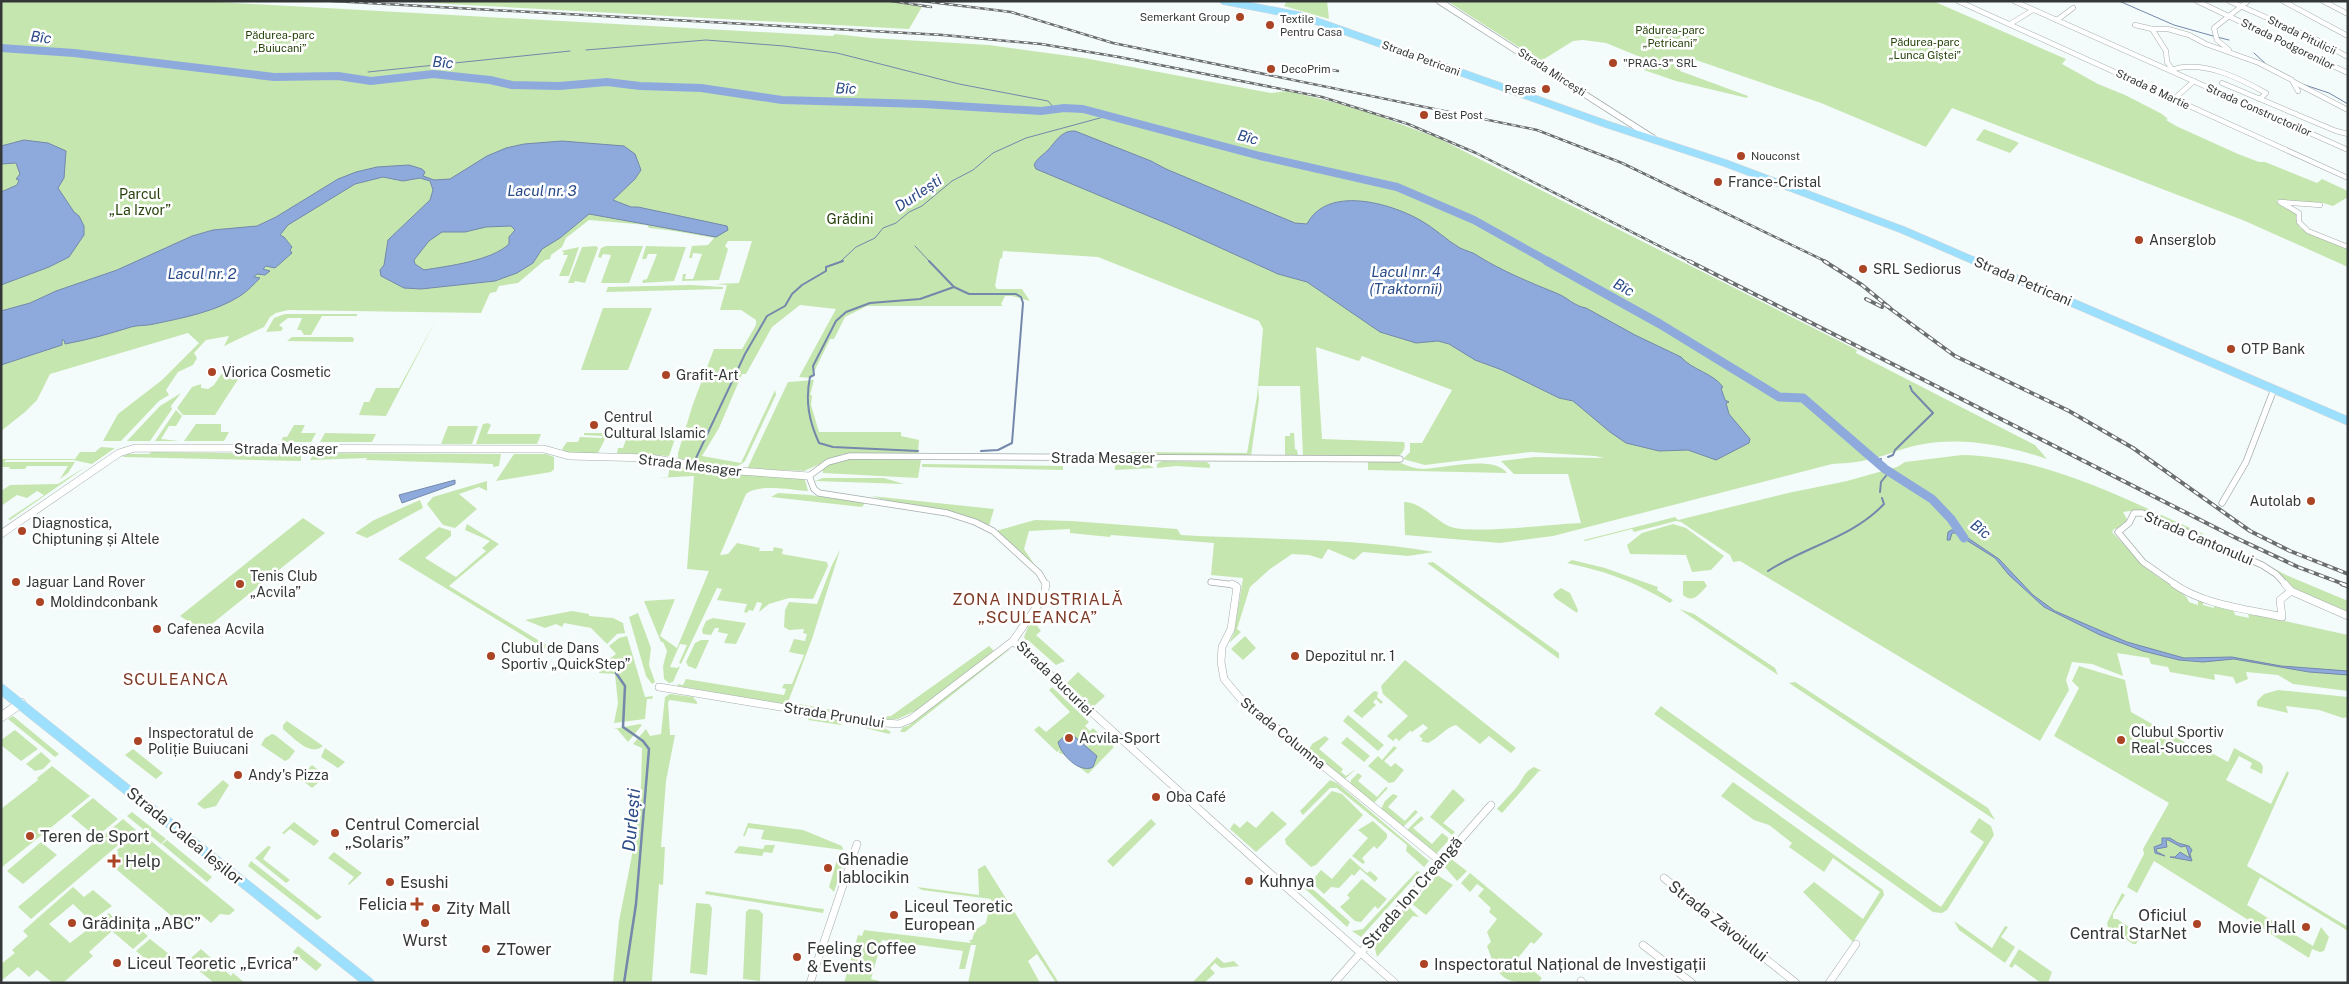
<svg xmlns="http://www.w3.org/2000/svg" width="2349" height="984" viewBox="0 0 2349 984" font-family="'Public Sans',sans-serif">
  <style>
    .green { fill: #c6e6b0 }
    .water { fill: #8eaadc; stroke: #7388aa; fill-rule: evenodd }
    .lines { fill: none; stroke-linecap: round; stroke-linejoin: round }
    .stream-far2 { stroke: #7388aa; stroke-width: 1 }
    .stream-far1 { stroke: #7388aa; stroke-width: 2 }
    .stream { stroke: #7388aa; stroke-width: 2.5 }
    .river-far1 { stroke: #8eaadc; stroke-width: 8 }
    .river { stroke: #8eaadc; stroke-width: 9 }
    .street-far2-casing { stroke: #a5acac; stroke-width: 5.5 }
    .street-far1-casing { stroke: #a5acac; stroke-width: 7 }
    .street-casing { stroke: #a5acac; stroke-width: 8 }
    .secondary-far2-casing { stroke: #a5acac; stroke-width: 7 }
    .secondary-far1-casing { stroke: #a5acac; stroke-width: 8 }
    .secondary-casing { stroke: #a5acac; stroke-width: 10 }
    .primary-far2-casing { stroke: #d6d7d7; stroke-width: 8 }
    .primary-far1-casing { stroke: #d6d7d7; stroke-width: 9 }
    .primary-casing { stroke: #d6d7d7; stroke-width: 11 }
    .street-far2 { stroke: #fff; stroke-width: 4.5 }
    .street-far1 { stroke: #fff; stroke-width: 5.5 }
    .street { stroke: #fff; stroke-width: 7 }
    .secondary-far2 { stroke: #fff; stroke-width: 5.5 }
    .secondary-far1 { stroke: #fff; stroke-width: 7 }
    .secondary { stroke: #fff; stroke-width: 9 }
    .primary-far2 { stroke: #9ce0fe; stroke-width: 7 }
    .primary-far1 { stroke: #9ce0fe; stroke-width: 8 }
    .primary { stroke: #9ce0fe; stroke-width: 10 }
    .rail-far2-casing { stroke: #6a6e6e; stroke-width: 2.5 }
    .rail-far1-casing { stroke: #6a6e6e; stroke-width: 4 }
    .rail-casing { stroke: #6a6e6e; stroke-width: 4.5 }
    .rail-far2 { stroke: #fff; stroke-width: 1; stroke-dasharray: 4.5; stroke-linecap: butt }
    .rail-far1 { stroke: #fff; stroke-width: 2; stroke-dasharray: 5.5; stroke-linecap: butt }
    .rail { stroke: #fff; stroke-width: 2.5; stroke-dasharray: 7; stroke-linecap: butt }
    .poi-dot { fill: #ab4325; stroke: #fff; stroke-width: 2 }
    .labels { text-anchor: middle; dominant-baseline: central; stroke-width: 5; stroke-linejoin: round; paint-order: stroke }
    .far-poi-label { font-size: 11px; fill: #343737; stroke: #fff; text-anchor: start }
    .far-park-label { font-size: 11px; fill: #26420a; stroke: #fff }
    .far-street-label { font-size: 11px; fill: #343737; stroke: #fff }
    .poi-label { font-size: 14px; fill: #343737; stroke: #fff; text-anchor: start }
    .park-label { font-size: 14px; fill: #26420a; stroke: #fff }
    .street-label { font-size: 14px; fill: #343737; stroke: #fff }
    .water-label { font-size: 15px; font-style: italic; fill: #2a4b88; stroke: #fff }
    .quarter-label { font-size: 16px; letter-spacing: 1px; fill: #7e3a27; stroke: #fff }
    .near-poi-label { font-size: 16px; fill: #343737; stroke: #fff; text-anchor: start }
    .near-street-label { font-size: 16px; fill: #343737; stroke: #fff }
    .near-water-label { font-size: 18px; font-style: italic; fill: #2a4b88; stroke: #fff }
  </style>
  <rect width="100%" height="100%" fill="#f4fbfb"/>
  <g class="green">
    <path d="M1,1H199L833,36L835,34L871,38L989,45L1084,58L1271,93L1287,91L1333,102L1376,115L1438,138L1857,350L1856,353L2035,445L2047,459C2007,445 1961,436 1918,445C1899,449 1881,458 1862,461C1852,463 1842,463 1832,464L1553,536L1500,543L1405,535L1404,502C1423,503 1434,520 1451,527C1471,534 1555,524 1581,523L1568,474H1514L1501,461L1534,457L1604,458L1595,456L1531,452L1425,465L1403,459L1410,452V443H1422L1452,390L1362,356L1359,361L1316,347L1322,439L1404,442C1406,449 1403,452 1398,457L1303,456L1300,386H1258L1259,399L1251,456H1132L1130,452L1247,453L1257,396L1263,329L1259,321L1098,257L1003,251L1002,258L1000,259L995,286L997,289H1022L1030,301L1012,296H1005L1001,304L1003,306H867L845,317L834,339H830L811,378L799,377L836,309L800,305L772,327L746,374H742L719,428L702,456L741,463L775,390L776,395L745,461C734,474 693,464 678,458V453L693,404L714,349H742L756,325V320L741,310H720L727,285L715,284L739,283L752,241H728L725,246L728,249L719,280L682,281L683,274H686L685,279H693L702,254L693,253L692,258H689L692,246L708,245L714,238C692,234 671,230 649,228L647,225L589,220L566,238L562,247L551,255L550,259L545,260L518,283L499,286L496,292L490,293L481,313L288,310L276,313L270,317L264,327L224,346L229,336L206,340L194,353L197,358L193,365L178,372L166,390L169,395L159,401L121,441H103L118,414L162,380L199,343L188,333L50,374L37,400L25,412L1,431Z"/>
    <path d="M393,1H881L923,5L909,29Z"/>
    <path d="M1287,1H1327L1329,19L1284,6Z"/>
    <path d="M1447,1H1933L2066,59L2062,64L2098,84L2125,95L2162,114L2168,119L2166,120L2176,126L2238,154L2259,162H2265L2317,183L2322,179L2348,191V197L2333,206L2323,203L2277,200V202L2296,212V219L2300,228L2348,247V267L2245,221L1952,108L1926,147L1821,103L1696,60L1692,64L1683,65L1680,71L1748,96L1747,98L1676,81L1644,70L1650,61L1606,43L1583,40L1573,41L1541,61Z"/>
    <path d="M1984,129L2015,141L2019,143L2010,153L1976,140Z"/>
    <path d="M596,246L598,248L585,283L575,281L574,283H568L582,247Z"/>
    <path d="M606,246H643L629,283H601L611,255L603,254L601,258L598,257L601,248Z"/>
    <path d="M646,246L686,247L674,281L642,283L643,280L647,279L657,254H648L646,259H642Z"/>
    <path d="M579,247L569,276H559L568,255H563L564,252L561,251Z"/>
    <path d="M692,285L723,287V289L606,292L608,287Z"/>
    <path d="M603,308H652L628,370H581Z"/>
    <path d="M285,314H357V316H322L311,335H304L301,330H297L302,318H288L279,325L283,328L281,331L266,332L274,318Z"/>
    <path d="M436,320L386,416L359,415L364,402H369L376,388H399Z"/>
    <path d="M292,337H352L354,339L353,342L287,341Z"/>
    <path d="M222,373H242L215,415H183L177,408L192,387L201,384V388L208,389L214,385Z"/>
    <path d="M814,380L810,395H812L811,405L819,432H901V436L919,440L918,453L843,454L804,471L747,469L788,382Z"/>
    <path d="M181,393L171,406L172,409L150,441H127L160,406Z"/>
    <path d="M176,410L182,416L176,426H169L161,439L179,441H155Z"/>
    <path d="M488,423L491,425L487,434H541L537,444H476L483,424Z"/>
    <path d="M196,424H221V432H229L224,441H184Z"/>
    <path d="M294,425H305L301,433H316L311,442H281L283,437H287Z"/>
    <path d="M448,426H478L472,444H441Z"/>
    <path d="M624,432H628V434H648L647,439H675L669,456L617,453L618,448H623L627,437L622,436Z"/>
    <path d="M325,433L376,434L372,442H320Z"/>
    <path d="M584,433H608L598,453H568L562,449L567,442H578L580,437L602,438V436L584,435Z"/>
    <path d="M1290,433H1294L1295,449L1297,450L1298,456H1285V436H1290Z"/>
    <path d="M101,447L115,448L92,464L73,460H6L4,462H75L68,473L60,479L68,466H27L25,469H9L10,467H1V459H75L80,452H95Z"/>
    <path d="M152,452L301,454V461L122,457L128,454H149Z"/>
    <path d="M314,453L501,454L499,466L493,467V464L366,460L367,458L310,460Z"/>
    <path d="M514,454H546L554,457V469L551,472L496,481Z"/>
    <path d="M1962,455C2049,457 2126,500 2204,534L2203,537L2149,512L2137,510L2123,512L2127,519C2126,526 2120,528 2114,529L2112,532C2127,547 2139,564 2157,576C2165,582 2187,593 2189,602L2198,605V600L2203,602V605L2214,608V605L2233,608L2235,615L2249,618L2248,613L2348,635V691L2293,684L2278,675L2246,672L2248,679L2236,684L2233,677L2214,674L2215,680L2170,672L2168,667L2151,664L2149,658L2117,653L2123,676L2092,664L2072,662L2066,680L2069,690L2040,741L1740,561L1733,562L1730,555L1681,522L1676,521L1634,532L1632,529L1585,541L1584,540L1675,517L1678,520L1788,493L1847,481L1897,467L1905,462Z"/>
    <path d="M849,459L921,460L918,478L823,473L822,468L830,463Z"/>
    <path d="M1127,460L1142,461L1154,468L1115,470V464Z"/>
    <path d="M1162,461L1207,462L1210,465V468L1176,466L1157,468V464Z"/>
    <path d="M1397,461C1405,465 1414,469 1424,469C1445,468 1494,455 1507,473L1368,470V462Z"/>
    <path d="M922,464L1063,466V470L922,467Z"/>
    <path d="M670,465L739,474L801,478L805,480L808,491C792,490 759,483 746,494L720,555L728,554L737,543L760,548L759,551H773L774,547L783,549L782,554L827,562L828,566L813,599L789,598L769,604L759,612L762,603L757,602L753,611L749,610L747,613L744,612L747,604L717,600L722,589L717,588L681,664L679,663L687,645L680,644L670,667L677,668L680,666L673,682L669,683L664,679L663,666L667,651L663,642H661L644,601L675,599L660,636L677,648L709,571L687,569L694,476L657,478L668,477Z"/>
    <path d="M87,466L10,520L8,519L44,495L37,491L27,498L17,495L1,506V491L10,485L58,484Z"/>
    <path d="M823,478H884L904,484L815,481Z"/>
    <path d="M487,481V491L479,487L459,494L477,509L455,528L443,525L427,504L433,497Z"/>
    <path d="M778,493L810,495L865,503L862,507L771,497Z"/>
    <path d="M871,496L994,509L989,526C952,507 911,508 871,496Z"/>
    <path d="M420,500L423,508L373,535L367,538L355,533L374,520Z"/>
    <path d="M303,518L325,533L203,631L180,616Z"/>
    <path d="M1035,520L1072,521L1177,529L1181,535C1266,540 1350,537 1434,552L1408,556L1363,552L1354,560L1328,549L1322,559L1309,555L1292,554L1270,569L1250,587L1237,629L1241,632L1229,643L1234,633L1243,578L1211,575L1214,543L1111,535L1110,537L1070,533V529L1029,531L1024,549L1036,567L996,531Z"/>
    <path d="M467,524L499,544L449,586L548,646L545,649L398,559L439,527L451,531V536L425,558L456,577L486,551L482,548L490,541L465,530Z"/>
    <path d="M1673,524L1686,528L1724,556L1711,570L1692,572L1686,555L1630,554L1627,545L1642,533Z"/>
    <path d="M840,550L812,639L788,702L865,716L860,717L678,686L677,684L683,685L686,679L784,695L786,689L782,688L784,684H792L804,655L789,652L794,639L805,641L807,634L803,633L804,629L789,630L784,627L785,610L789,602L817,604L832,565Z"/>
    <path d="M2249,555L2286,575L2348,601V614L2300,593Z"/>
    <path d="M1572,560L1605,568L1658,587L1657,590L1673,600L1670,603C1633,581 1608,572 1567,563Z"/>
    <path d="M1433,562L1559,653V659L1427,563Z"/>
    <path d="M1683,581H1704L1707,586C1699,594 1693,604 1683,595Z"/>
    <path d="M1561,588L1570,593L1578,610L1577,613L1555,598L1553,594Z"/>
    <path d="M1049,594H1051C1045,608 1028,616 1041,631L1036,635L1065,661L1056,665L1028,640L1026,641L1024,637L1030,622Z"/>
    <path d="M1679,609L1694,614L1775,668L1778,675Z"/>
    <path d="M572,611L589,614V616L613,618L623,623L625,633L617,634L607,644L591,628L564,623L562,627L556,624L545,628L525,620Z"/>
    <path d="M638,613L651,648L649,665L655,682L652,684L646,676L629,617Z"/>
    <path d="M713,618L746,623L736,644L724,643L728,634L718,632L719,628H715L711,635L703,634L702,630L706,621Z"/>
    <path d="M627,636L645,697L653,696L652,699H647L645,719L614,723L618,703L615,674L599,673L600,666L616,654L609,646L619,638Z"/>
    <path d="M1245,636L1256,648L1243,660L1231,649Z"/>
    <path d="M701,640H709L696,669L688,666L686,662L695,643Z"/>
    <path d="M989,646L994,651L917,710L898,719L881,720V717L891,716Z"/>
    <path d="M1010,649L905,732H900L903,727L908,726L1004,651Z"/>
    <path d="M1405,660L1516,748L1511,753L1489,736L1480,744L1456,725C1448,726 1437,739 1428,743L1421,741L1423,739L1419,736L1428,728L1423,724L1412,732L1410,731L1399,741L1396,738L1393,741L1387,736L1408,716L1383,694L1381,686Z"/>
    <path d="M2079,666L2125,680L2131,712L2193,747L2195,744L2228,762L2234,748L2261,763L2263,767L2262,774L2250,768L2252,763L2239,756L2226,780L2271,804L2287,771L2289,773L2247,866L2348,927V931L2260,877L2247,905L2313,946L2321,927L2329,937L2324,951L2320,952L2312,949L2309,958L2154,861L2137,893L2127,887L2144,854L2143,849L2169,803L2054,736L2079,688L2072,681Z"/>
    <path d="M1078,672L1105,696L1093,707L1067,683Z"/>
    <path d="M1795,682L1988,808L1995,820L1789,683Z"/>
    <path d="M1052,687L1089,722L1085,726L1090,731L1093,728L1114,747L1088,774L1063,754L1059,753L1060,750L1057,752L1034,730L1039,726L1046,732L1070,712L1049,690Z"/>
    <path d="M2278,690L2348,697V717L2343,718L2319,710L2286,706L2288,713L2257,706V701L2264,694Z"/>
    <path d="M1374,691L1378,692L1377,697L1383,702L1381,704L1376,699L1373,702L1376,705L1362,718L1353,711Z"/>
    <path d="M670,694L693,697L697,702V704L670,700L668,702L670,735H675L666,781L661,847H665L663,885L659,884L652,981L613,983L619,921L633,850L641,785L642,748L633,744L646,729L650,736L661,734L665,697Z"/>
    <path d="M1661,706L1941,907L1984,842L1970,832L1979,818L1991,826L1994,835L1947,910L1942,913L1933,912L1654,714Z"/>
    <path d="M1348,715L1384,745L1378,751L1343,721Z"/>
    <path d="M13,716L59,754L55,757L8,719Z"/>
    <path d="M810,716C833,720 872,719 891,732L889,734L842,722L841,725L808,720Z"/>
    <path d="M287,721L323,746C310,757 294,738 283,729V725Z"/>
    <path d="M640,724L642,725L628,742L617,729H613Z"/>
    <path d="M15,730L38,749L21,761L1,745V740Z"/>
    <path d="M272,734L275,735L295,751L289,759L285,761L261,745L265,738Z"/>
    <path d="M1325,736L1329,739L1319,749L1343,769L1341,772L1346,776L1356,769L1345,779L1309,750L1312,744Z"/>
    <path d="M1347,737L1370,756L1364,762L1341,743Z"/>
    <path d="M1394,746L1397,748L1384,761L1391,767L1395,763L1404,770L1394,782L1389,783L1368,766L1378,756L1382,760Z"/>
    <path d="M325,748L345,762L338,768L321,757Z"/>
    <path d="M133,749L163,773L156,779L125,755Z"/>
    <path d="M41,752L51,761L43,769L35,771L26,764Z"/>
    <path d="M312,765L326,776L312,788L299,778Z"/>
    <path d="M52,766L90,796L2,867L1,809L38,780L37,778Z"/>
    <path d="M1534,767L1542,771H1539L1502,813L1497,809C1503,802 1510,795 1516,788C1522,781 1524,771 1534,767Z"/>
    <path d="M1358,773L1362,776L1358,781L1377,797L1386,787L1388,788L1374,803L1350,785L1351,780Z"/>
    <path d="M223,780L229,785L216,806L204,809L197,804Z"/>
    <path d="M1330,780L1337,783L1429,861L1424,867L1406,851L1407,845L1337,788H1330L1303,815L1300,811Z"/>
    <path d="M1733,782L1883,890L1884,895L1853,942L1803,892L1814,882L1863,919L1880,892L1833,858L1824,872L1789,847L1792,843L1769,825L1754,820L1721,796Z"/>
    <path d="M1453,789L1465,800L1443,823L1455,832L1452,835L1430,817Z"/>
    <path d="M1332,791L1342,794L1363,815L1316,865L1311,867L1286,844L1285,839Z"/>
    <path d="M1393,794L1398,796L1388,807L1405,821L1415,810L1418,812L1403,827L1381,809L1385,801Z"/>
    <path d="M93,798L118,819L96,837L71,816Z"/>
    <path d="M1272,811L1287,824L1256,852L1230,829L1234,823L1240,828L1247,821L1256,828Z"/>
    <path d="M132,812L166,839L161,844L127,816Z"/>
    <path d="M1421,816L1424,819L1413,828L1432,844L1442,833L1450,839L1435,855L1406,831Z"/>
    <path d="M123,819L136,830L31,919L18,907Z"/>
    <path d="M1151,819L1156,824L1113,867L1107,861Z"/>
    <path d="M1373,821L1387,834V838L1377,849L1374,846L1362,858L1365,862L1363,864L1352,856L1368,838L1358,830Z"/>
    <path d="M294,822L319,841L314,846L290,829L284,834L282,833Z"/>
    <path d="M748,823L803,830L842,846L843,850L761,839L764,830L748,828L745,836H743Z"/>
    <path d="M139,831L235,910L229,915L220,914L211,923L203,916L188,930L116,869L123,863L117,853L119,851H116Z"/>
    <path d="M167,840L212,877L207,882L162,844Z"/>
    <path d="M41,842L57,855L23,884L7,871Z"/>
    <path d="M765,845H775L772,853L764,852L762,856L734,853L739,846L763,849Z"/>
    <path d="M268,846L271,847L263,859L290,880L286,883L255,858Z"/>
    <path d="M334,852L362,873L349,885L348,884L354,877L328,858Z"/>
    <path d="M839,853L846,856L834,892L829,887Z"/>
    <path d="M1350,858L1367,873L1370,871L1378,878L1375,882L1360,869L1354,876L1352,874L1339,888L1331,887L1324,894L1311,882L1321,870L1332,879Z"/>
    <path d="M1451,859L1467,871L1457,881L1444,866Z"/>
    <path d="M251,861L322,917L317,920L248,866Z"/>
    <path d="M985,865L1059,983H1056L1037,954L1028,961L1040,983H968L976,945H971L965,969H959L963,951L882,940L871,979L879,981V983H844L858,935L862,936L864,930L971,943L969,940H972L975,930L986,923L991,899L922,890L917,887L979,895L978,869Z"/>
    <path d="M1417,871L1420,872L1361,937L1352,931L1363,929Z"/>
    <path d="M1470,873L1543,934L1534,944L1531,942L1518,958L1542,978L1538,983C1503,983 1499,980 1487,946L1491,942L1487,932L1497,919L1489,912L1491,908L1478,896L1484,889L1477,884L1470,892L1461,883Z"/>
    <path d="M1437,875L1453,885L1426,915L1412,904Z"/>
    <path d="M1362,879L1387,899L1378,909L1375,906L1361,922L1355,921L1340,907L1350,898L1347,895Z"/>
    <path d="M1307,884L1350,922L1347,927L1302,886Z"/>
    <path d="M73,887L84,897L93,890L112,906L91,921L73,904L49,924L70,943L109,913L116,920L122,915L148,936L133,949L112,931L89,952L93,956L63,983H53L37,970L29,977L18,967L1,981V964L15,953L12,950L28,936L23,931Z"/>
    <path d="M706,891L815,908L824,909L823,913L705,894Z"/>
    <path d="M2122,893L2125,895L2113,914V919H2117L2141,935L2136,944H2133L2108,927L2107,923Z"/>
    <path d="M696,903L709,904L712,908L707,975L690,973Z"/>
    <path d="M1408,906L1419,917L1413,916L1377,957L1374,944Z"/>
    <path d="M749,909L759,910L763,914L760,981L743,979L746,912Z"/>
    <path d="M1954,921L1992,948L2005,926L2008,927L2001,937L2015,947L2005,963L1959,930Z"/>
    <path d="M150,939L174,958L159,970L136,951Z"/>
    <path d="M298,946L322,965L316,971L293,952Z"/>
    <path d="M201,949L231,976L233,973L245,983H214L190,963L191,958Z"/>
    <path d="M2019,949L2052,972L2048,983H2041L2015,964L2012,968L2009,966Z"/>
    <path d="M1217,957L1224,963L1234,961L1239,966L1221,968L1215,963L1210,968L1215,973L1204,983H1192Z"/>
  </g>
  <g class="water">
    <path d="M1075,131L1151,161L1166,169L1295,223L1307,224C1327,185 1390,203 1420,220C1435,228 1446,240 1460,248C1466,251 1473,252 1478,256C1502,271 1529,282 1556,293C1567,297 1574,306 1586,308L1635,335L1681,357C1692,370 1713,373 1723,387L1721,388L1725,400L1729,402L1726,403L1729,414L1750,439L1749,443L1716,460L1688,450L1659,451L1626,443L1610,432L1573,401L1559,398L1502,370L1475,360L1449,344L1438,341L1416,343L1380,332L1307,282L1278,274L1170,225L1036,169L1034,165C1037,158 1042,156 1047,151C1056,142 1061,130 1075,131Z"/>
    <path d="M24,140L48,143L66,151L64,178L58,188L74,212L79,216L84,226V235L69,257L49,267L1,285V192L17,185L19,180L16,179L20,174L16,163L1,164V146Z"/>
    <path d="M562,141L624,146L635,154L641,170L635,179L613,200L631,207H638L727,226L728,230L716,237L589,214L560,238L542,249L533,263L517,273L495,281L421,289L404,288L381,276L380,270L384,265L388,240L430,200L433,190L430,181L420,178L403,181L383,177L355,184L288,225L280,235L284,237L292,247L290,250L292,253L275,268L266,266L263,269L270,271L265,275L257,274L254,277L260,278C254,284 248,291 240,296C215,312 182,318 154,324C146,326 137,325 131,327C109,334 87,340 65,344L64,340H62V345L1,365V311L30,303L56,291L117,270L192,236L213,230L257,226L276,217L338,179L356,172L377,167L409,165L422,169L425,172L423,176L434,180L450,179L487,156L506,148L524,144ZM511,226L515,230L509,237V244C491,261 448,266 424,270L415,264L414,260L429,241L442,232H465L486,227Z"/>
    <path d="M455,480V484L402,503L399,495Z"/>
    <path d="M1951,530H1956L1999,559L2033,595L2055,611L2127,642L2184,658L2232,657L2281,666L2348,671V675L2309,672L2234,659L2203,662L2179,660L2143,651L2100,635L2044,607L2009,575L1995,558L1955,533H1952L1950,540H1947L1948,532Z"/>
    <path d="M1066,735L1074,736L1097,756L1093,767C1080,774 1061,755 1058,742Z"/>
    <path d="M2162,838H2170L2178,843L2189,846L2192,850L2190,854L2192,861L2170,857H2175L2180,852L2190,858L2186,846L2181,847L2168,840H2166L2167,847L2156,849L2157,852L2165,856L2155,853L2154,847L2162,844Z"/>
  </g>
  <g class="lines">
    <g class="stream-far2">
      <path d="M2119,1L2174,25L2213,36"/>
      <path d="M2217,37L2229,40"/>
      <path d="M586,50L706,40L784,46L837,53L959,84L1048,101L1055,109"/>
      <path d="M2254,53L2267,65"/>
      <path d="M368,72L570,51"/>
      <path d="M2302,84L2329,93L2348,104"/>
      <path d="M915,246L930,262"/>
      <path d="M840,262L856,247L875,238L883,228L896,223L909,212L922,206L952,181L973,170L993,153L1026,138L1111,115"/>
    </g>
    <g class="stream-far1">
      <path d="M929,261L954,287"/>
      <path d="M918,451L833,447L819,443C809,421 805,401 810,377L814,375L813,366L836,321L846,312L870,303L920,299L954,287L969,294H1016L1021,297L1023,303L1012,443L998,450L981,451"/>
      <path d="M1888,457L1893,455L1895,450L1933,413L1912,391L1910,386"/>
      <path d="M696,458L745,354L767,316L785,306L792,294L802,285L826,271V267L843,261"/>
      <path d="M1875,461L1881,459"/>
      <path d="M1880,492L1881,482L1889,472"/>
      <path d="M1768,571C1806,546 1852,538 1884,504L1882,498"/>
    </g>
    <path class="stream" d="M616,673L625,686L623,727L643,741L649,749L636,904L624,983"/>
    <path class="river-far1" d="M1,48L74,53L274,77L338,76L371,81L433,74L490,80L512,85L559,86L607,82L640,86L701,88L782,100L923,104L1041,111L1064,108L1083,109L1260,156L1397,187L1474,220L1549,262"/>
    <path class="river" d="M1547,261L1660,324L1779,397L1803,398L1885,469L1932,499L1951,519L1964,538"/>
    <defs>
      <g id="street-far2">
        <path d="M1958,1L2348,178"/>
        <path d="M2014,1L2348,150"/>
        <path d="M2197,1L2348,73"/>
        <path d="M2229,1L2315,39L2348,57"/>
        <path d="M2283,1L2348,36"/>
        <path d="M2323,1L2348,14"/>
        <path d="M2057,20L2073,8"/>
        <path d="M2010,24L2033,10"/>
        <path d="M2135,25L2152,29"/>
        <path d="M2229,50L2217,40L2214,28L2248,1"/>
        <path d="M2172,69L2167,62L2166,51L2152,29H2168L2189,35L2206,44L2259,63L2292,80L2298,91"/>
        <path d="M2171,70C2202,59 2239,78 2266,93L2260,99"/>
        <path d="M2294,82L2348,110"/>
        <path d="M2222,83L2336,131L2348,134"/>
        <path d="M2174,99L2194,81"/>
        <path d="M2320,205L2280,202L2299,213V222L2308,231L2348,247"/>
      </g>
      <g id="street-far1">
        <path d="M2222,503L2246,462L2274,389"/>
        <path d="M1211,582L1235,585"/>
        <path d="M1046,585L1039,573L993,531L975,522L947,513L819,493L814,489L809,476L828,462L850,456L1400,459"/>
        <path d="M2176,585L2143,562L2118,532L2129,523L2134,513H2142L2262,565L2276,574L2286,585"/>
      </g>
      <g id="street">
        <path d="M1046,584L1044,596L1013,641L1254,859L1395,983"/>
        <path d="M1232,584L1237,587L1231,629L1222,647L1221,662L1224,679L1240,698L1440,861"/>
        <path d="M2174,584C2204,605 2247,609 2282,617L2280,600L2291,591"/>
        <path d="M2285,584L2291,591"/>
        <path d="M2291,591L2348,616"/>
        <path d="M659,687L871,722L899,724L911,719L1013,641"/>
        <path d="M1664,878L1796,983"/>
        <path d="M1643,945L1692,983"/>
        <path d="M1581,981L1583,983"/>
        <path d="M810,983L857,844"/>
        <path d="M1334,983L1491,805"/>
        <path d="M1829,983L1856,944"/>
      </g>
      <path id="secondary-far2" d="M1439,1L1653,138"/>
      <path id="secondary-far1" d="M1,534L119,453L135,448L544,449L569,456L650,458L724,470L809,476"/>
      <path id="secondary" d="M1,717L21,703"/>
      <path id="primary-far2" d="M1224,1L1302,16L1606,124L1725,163L1903,230L1977,262"/>
      <path id="primary-far1" d="M1975,261L2348,421"/>
      <path id="primary" d="M1,689L369,983"/>
    </defs>
    <use href="#street-far2" class="street-far2-casing"/>
    <use href="#street-far1" class="street-far1-casing"/>
    <use href="#street" class="street-casing"/>
    <use href="#secondary-far2" class="secondary-far2-casing"/>
    <use href="#secondary-far1" class="secondary-far1-casing"/>
    <use href="#secondary" class="secondary-casing"/>
    <use href="#primary-far2" class="primary-far2-casing"/>
    <use href="#primary-far1" class="primary-far1-casing"/>
    <use href="#primary" class="primary-casing"/>
    <use href="#street-far2" class="street-far2"/>
    <use href="#street-far1" class="street-far1"/>
    <use href="#street" class="street"/>
    <use href="#secondary-far2" class="secondary-far2"/>
    <use href="#secondary-far1" class="secondary-far1"/>
    <use href="#secondary" class="secondary"/>
    <use href="#primary-far2" class="primary-far2"/>
    <use href="#primary-far1" class="primary-far1"/>
    <use href="#primary" class="primary"/>
    <defs>
      <g id="rail-far2">
        <path d="M332,1L943,35L1041,44L1119,57L1322,97L1408,124L1476,153L1691,262"/>
        <path d="M891,1L931,7"/>
        <path d="M922,1L1011,12L1113,43L1537,130L1622,163L1827,262"/>
        <path d="M1314,67L1338,71"/>
      </g>
      <g id="rail-far1">
        <path d="M1689,261L2234,537L2298,567L2346,585"/>
        <path d="M1824,261L1862,285L1890,308"/>
        <path d="M1866,299L1882,307"/>
        <path d="M1884,304L1955,356L2069,411L2133,448L2250,531L2290,551L2348,574"/>
      </g>
      <path id="rail" d="M2342,584L2348,586"/>
    </defs>
    <use href="#rail-far2" class="rail-far2-casing"/>
    <use href="#rail-far1" class="rail-far1-casing"/>
    <use href="#rail" class="rail-casing"/>
    <use href="#rail-far2" class="rail-far2"/>
    <use href="#rail-far1" class="rail-far1"/>
    <use href="#rail" class="rail"/>
  </g>
  <g class="poi-dot">
    <circle cx="1240" cy="17" r="5"/>
    <circle cx="1270" cy="25" r="5"/>
    <circle cx="1613" cy="63" r="5"/>
    <circle cx="1271" cy="69" r="5"/>
    <circle cx="1546" cy="89" r="5"/>
    <circle cx="1424" cy="115" r="5"/>
    <circle cx="1741" cy="156" r="5"/>
    <circle cx="1718" cy="182" r="5"/>
    <circle cx="2139" cy="240" r="5"/>
    <circle cx="1863" cy="269" r="5"/>
    <circle cx="2231" cy="349" r="5"/>
    <circle cx="212" cy="372" r="5"/>
    <circle cx="666" cy="375" r="5"/>
    <circle cx="594" cy="425" r="5"/>
    <circle cx="2311" cy="501" r="5"/>
    <circle cx="22" cy="531" r="5"/>
    <circle cx="16" cy="582" r="5"/>
    <circle cx="240" cy="584" r="5"/>
    <circle cx="40" cy="602" r="5"/>
    <circle cx="157" cy="629" r="5"/>
    <circle cx="491" cy="656" r="5"/>
    <circle cx="1295" cy="656" r="5"/>
    <circle cx="1069" cy="738" r="5"/>
    <circle cx="2121" cy="740" r="5"/>
    <circle cx="138" cy="741" r="5"/>
    <circle cx="238" cy="775" r="5"/>
    <circle cx="1156" cy="797" r="5"/>
    <circle cx="335" cy="833" r="5"/>
    <circle cx="30" cy="836" r="5"/>
    <path d="M111.5 853.5h5v5h5v5h-5v5h-5v-5h-5v-5h5z"/>
    <circle cx="828" cy="868" r="5"/>
    <circle cx="1249" cy="881" r="5"/>
    <circle cx="390" cy="882" r="5"/>
    <path d="M414.5 896.5h5v5h5v5h-5v5h-5v-5h-5v-5h5z"/>
    <circle cx="436" cy="908" r="5"/>
    <circle cx="894" cy="915" r="5"/>
    <circle cx="72" cy="923" r="5"/>
    <circle cx="425" cy="923" r="5"/>
    <circle cx="2197" cy="924" r="5"/>
    <circle cx="2306" cy="927" r="5"/>
    <circle cx="486" cy="949" r="5"/>
    <circle cx="797" cy="957" r="5"/>
    <circle cx="117" cy="963" r="5"/>
    <circle cx="1424" cy="964" r="5"/>
  </g>
  <g class="labels">
    <g class="far-poi-label">
      <text x="1230" y="17" text-anchor="end">Semerkant Group</text>
      <text x="1280" y="19">Textile<tspan x="1280" dy="13">Pentru Casa</tspan></text>
      <text x="1623" y="63">"PRAG-3" SRL</text>
      <text x="1281" y="69">DecoPrim</text>
      <text x="1536" y="89" text-anchor="end">Pegas</text>
      <text x="1434" y="115">Best Post</text>
      <text x="1751" y="156">Nouconst</text>
    </g>
    <g class="far-park-label">
      <text x="1670" y="30">Pădurea-parc<tspan x="1670" dy="13">„Petricani”</tspan></text>
      <text x="280" y="35">Pădurea-parc<tspan x="280" dy="13">„Buiucani”</tspan></text>
      <text x="1925" y="42">Pădurea-parc<tspan x="1925" dy="13">„Lunca Gîștei”</tspan></text>
    </g>
    <g class="far-street-label">
      <text transform="translate(2302 35) rotate(26)">Strada Pitulicii</text>
      <text transform="translate(2288 44) rotate(26)">Strada Podgorenilor</text>
      <text transform="translate(1421 58) rotate(20)">Strada Petricani</text>
      <text transform="translate(1552 72) rotate(33)">Strada Mircești</text>
      <text transform="translate(2153 89) rotate(25)">Strada 8 Martie</text>
      <text transform="translate(2259 110) rotate(24)">Strada Constructorilor</text>
    </g>
    <g class="poi-label">
      <text x="1728" y="182">France-Cristal</text>
      <text x="2149" y="240">Anserglob</text>
      <text x="1873" y="269">SRL Sediorus</text>
      <text x="2241" y="349">OTP Bank</text>
      <text x="222" y="372">Viorica Cosmetic</text>
      <text x="676" y="375">Grafit-Art</text>
      <text x="604" y="417">Centrul<tspan x="604" dy="16">Cultural Islamic</tspan></text>
      <text x="2301" y="501" text-anchor="end">Autolab</text>
      <text x="32" y="523">Diagnostica,<tspan x="32" dy="16">Chiptuning și Altele</tspan></text>
      <text x="250" y="576">Tenis Club<tspan x="250" dy="16">„Acvila”</tspan></text>
      <text x="26" y="582">Jaguar Land Rover</text>
      <text x="50" y="602">Moldindconbank</text>
      <text x="167" y="629">Cafenea Acvila</text>
      <text x="501" y="648">Clubul de Dans<tspan x="501" dy="16">Sportiv „QuickStep”</tspan></text>
      <text x="1305" y="656">Depozitul nr. 1</text>
      <text x="2131" y="732">Clubul Sportiv<tspan x="2131" dy="16">Real-Succes</tspan></text>
      <text x="148" y="733">Inspectoratul de<tspan x="148" dy="16">Poliție Buiucani</tspan></text>
      <text x="1079" y="738">Acvila-Sport</text>
      <text x="248" y="775">Andy's Pizza</text>
      <text x="1166" y="797">Oba Café</text>
    </g>
    <g class="park-label">
      <text x="140" y="194">Parcul<tspan x="140" dy="16">„La Izvor”</tspan></text>
      <text x="850" y="219">Grădini</text>
    </g>
    <g class="street-label">
      <text transform="translate(2023 281) rotate(23)">Strada Petricani</text>
      <text x="286" y="449">Strada Mesager</text>
      <text x="1103" y="458">Strada Mesager</text>
      <text transform="translate(690 465) rotate(7)">Strada Mesager</text>
      <text transform="translate(2199 538) rotate(23)">Strada Cantonului</text>
      <text transform="translate(1055 678) rotate(44)">Strada Bucuriei</text>
      <text transform="translate(834 715) rotate(9)">Strada Prunului</text>
      <text transform="translate(1283 733) rotate(39)">Strada Columna</text>
    </g>
    <g class="water-label">
      <text transform="translate(41 37) rotate(6)">Bîc</text>
      <text transform="translate(443 62) rotate(4)">Bîc</text>
      <text transform="translate(846 88) rotate(2)">Bîc</text>
      <text transform="translate(1248 137) rotate(14)">Bîc</text>
      <text x="542" y="190">Lacul nr. 3</text>
      <text transform="translate(918 193) rotate(-34)">Durlești</text>
      <text x="1406" y="271">Lacul nr. 4<tspan x="1406" dy="17">(Traktornîi)</tspan></text>
      <text x="202" y="273">Lacul nr. 2</text>
      <text transform="translate(1624 287) rotate(29)">Bîc</text>
      <text transform="translate(1981 529) rotate(38)">Bîc</text>
    </g>
    <g class="quarter-label">
      <text x="1038" y="599">ZONA INDUSTRIALĂ<tspan x="1038" dy="18">„SCULEANCA”</tspan></text>
      <text x="176" y="679">SCULEANCA</text>
    </g>
    <g class="near-poi-label">
      <text x="345" y="824">Centrul Comercial<tspan x="345" dy="18">„Solaris”</tspan></text>
      <text x="40" y="836">Teren de Sport</text>
      <text x="838" y="859">Ghenadie<tspan x="838" dy="18">Iablocikin</tspan></text>
      <text x="125" y="861">Help</text>
      <text x="1259" y="881">Kuhnya</text>
      <text x="400" y="882">Esushi</text>
      <text x="407" y="904" text-anchor="end">Felicia</text>
      <text x="904" y="906">Liceul Teoretic<tspan x="904" dy="18">European</tspan></text>
      <text x="446" y="908">Zity Mall</text>
      <text x="2187" y="915" text-anchor="end">Oficiul<tspan x="2187" dy="18">Central StarNet</tspan></text>
      <text x="82" y="923">Grădinița „ABC”</text>
      <text x="2296" y="927" text-anchor="end">Movie Hall</text>
      <text x="425" y="940" text-anchor="middle">Wurst</text>
      <text x="807" y="948">Feeling Coffee<tspan x="807" dy="18">&amp; Events</tspan></text>
      <text x="496" y="949">ZTower</text>
      <text x="127" y="963">Liceul Teoretic „Evrica”</text>
      <text x="1434" y="964">Inspectoratul Național de Investigații</text>
    </g>
    <g class="near-street-label">
      <text transform="translate(185 836) rotate(39)">Strada Calea Ieșilor</text>
      <text transform="translate(1412 893) rotate(-49)">Strada Ion Creangă</text>
      <text transform="translate(1718 921) rotate(38)">Strada Zăvoiului</text>
    </g>
    <g class="near-water-label">
      <text transform="translate(631 820) rotate(-85)">Durlești</text>
    </g>
  </g>
  <rect width="2349" height="984" fill="none" stroke="#343737" stroke-width="5"/>
</svg>
